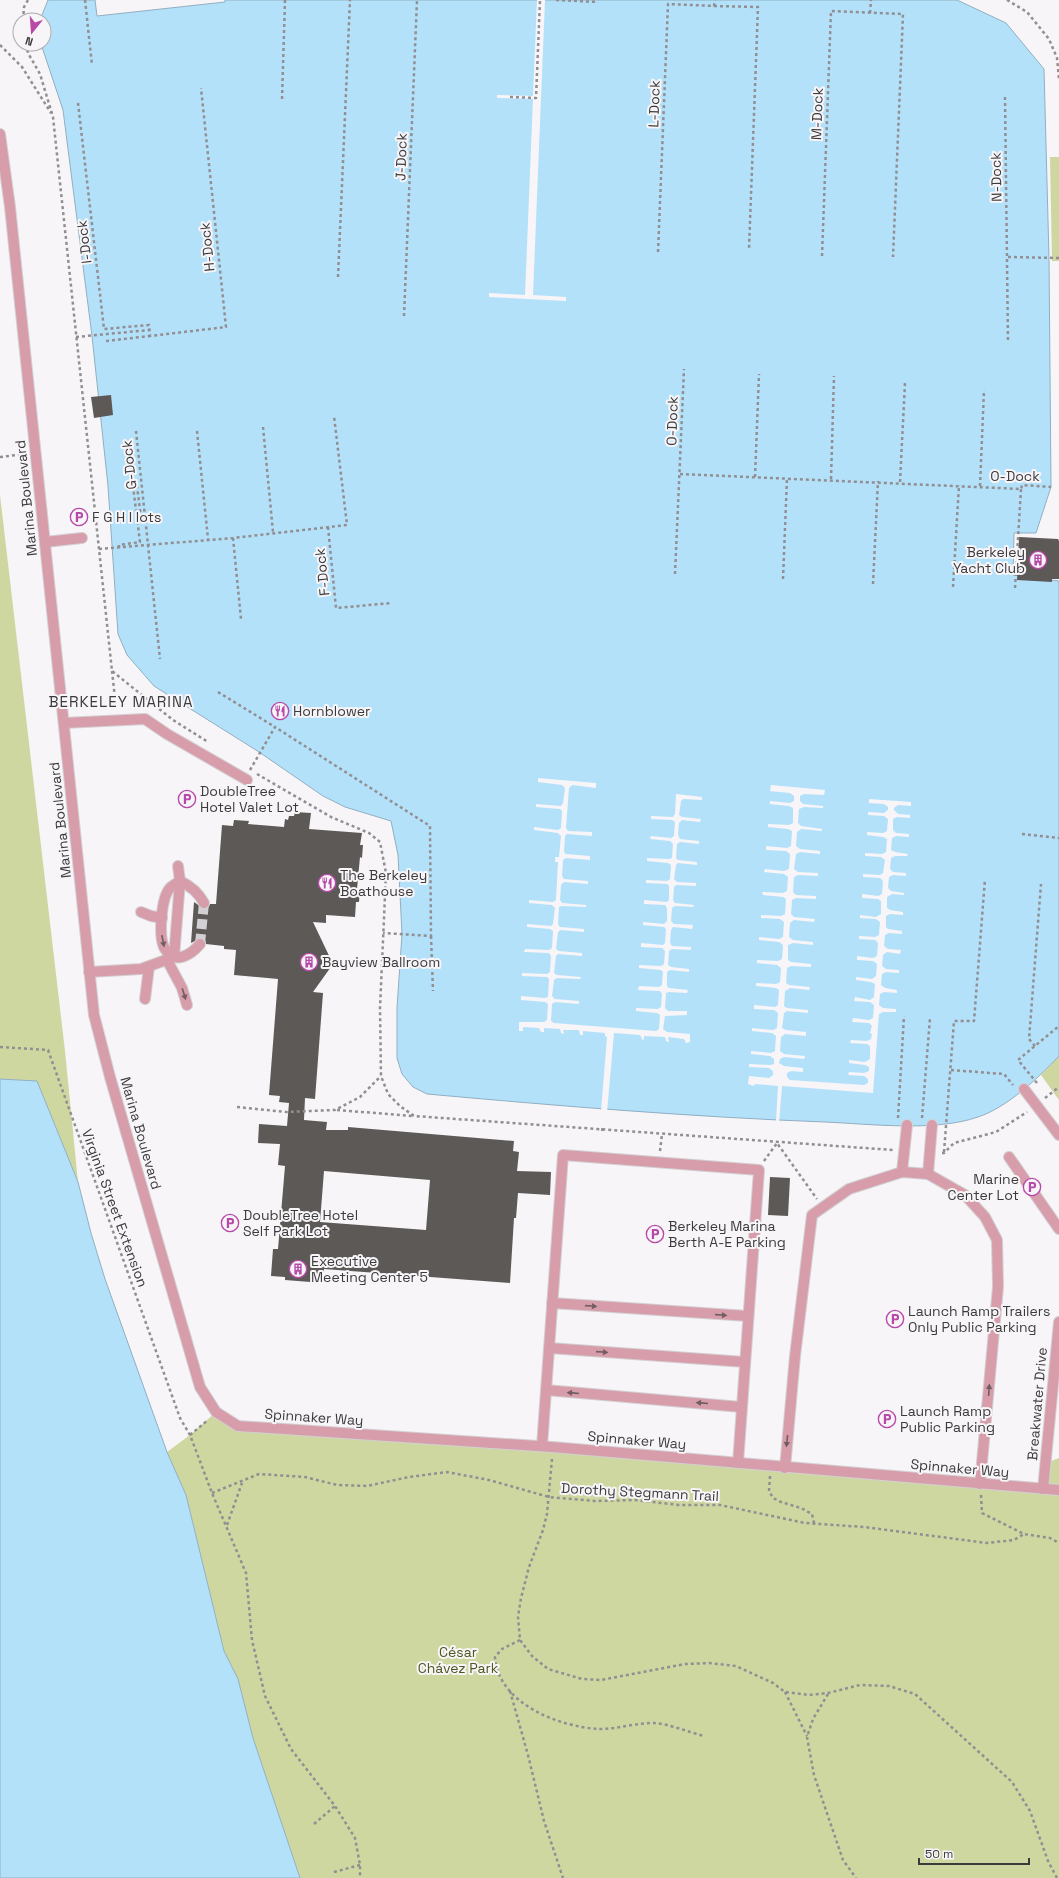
<svg xmlns="http://www.w3.org/2000/svg" width="1059" height="1878" viewBox="0 0 1059 1878" font-family="'Space Grotesk',sans-serif">
  <style>
    .green { fill: #cfd7a1 }
    .water { fill: #b4e1fa; stroke: #90afc1 }
    .pier { fill: #f8f5f8 }
    .building { fill: #5c5957; fill-rule: evenodd }
    .lines { fill: none; stroke-linecap: round; stroke-linejoin: round }
    .minor-tunnel { stroke: #d2d0d2; stroke-width: 10; stroke-dasharray: 10 5; stroke-linecap: butt }
    .minor-casing { stroke: #d2d0d2; stroke-width: 12 }
    .path { stroke: #918f91; stroke-width: 2.5; stroke-dasharray: 3 3; stroke-linecap: butt }
    .minor { stroke: #d79daa; stroke-width: 10 }
    .oneway { fill: #725d62 }
    .labels { text-anchor: middle; dominant-baseline: central; stroke-width: 4; stroke-linejoin: round; paint-order: stroke }
    .street-label { font-size: 14px; fill: #3c3b3c; stroke: #f8f5f8 }
    .poi-label { font-size: 14px; fill: #3c3b3c; stroke: #f8f5f8; text-anchor: start }
    .park-label { font-size: 14px; fill: #505620; stroke: #f8f5f8 }
    .neighbourhood-label { font-size: 15px; letter-spacing: 1px; fill: #3c3b3c; stroke: #f8f5f8 }
  </style>
  <rect width="100%" height="100%" fill="#f8f5f8"/>
  <g class="green">
    <path d="M1050,157H1059V261H1052Z"/>
    <path d="M0,495L65,1051L78,1182L37,1081L0,1079Z"/>
    <path d="M1059,1056V1100L1041,1075Z"/>
    <path d="M216,1412L238,1426L1043,1489L1046,1463L1059,1458V1878H300L253,1738L238,1679L224,1651L186,1495L167,1452L190,1435Z"/>
  </g>
  <g class="water">
    <path d="M48,0H95L97,16L225,2V0H957L1006,23L1044,69L1049,258L1051,487L1036,533H1014L1013,575L1059,581V1056C1038,1078 1008,1107 978,1117C935,1132 871,1124 825,1122C692,1117 560,1106 427,1094L413,1087L402,1074L397,1058V1008L402,934L398,855L391,821L345,807L323,796L259,752L154,686L127,655L118,634L108,486L92,336L63,110L41,44H44V20H40Z"/>
    <path d="M0,1079L37,1081L78,1182L91,1233L105,1279L167,1452L186,1495L224,1651L238,1679L253,1738L300,1878H0Z"/>
  </g>
  <g class="pier">
    <path d="M537,0H545L533,295L566,297V301L489,297V293L525,295L533,99L497,98V95L533,96Z"/>
    <path d="M538,778L596,783V788L572,785L569,788L566,828L568,831L592,832V836L567,834L565,836L564,852L566,854L590,856V860L566,858L563,860L562,876L564,879L588,881V884L564,882L561,885L560,900L562,903L586,905V907L562,906L559,907L558,924L560,927L584,929V932L561,930L558,932L556,949L559,951L582,953V956L558,954L556,956L554,973L557,975L581,977L580,979L557,978L554,980L552,996L555,999L579,1001V1004L555,1002L552,1004L551,1021L554,1023L656,1031L659,1029L660,1015L657,1013L636,1011V1008L658,1009L661,1007L662,994L660,991L638,990L639,986L659,987L662,985L663,972L661,970L639,968V965L661,966L664,964L665,951L662,948L641,947V943L663,945L665,943L666,929L664,927L643,925V922L664,924L667,921V908L665,905L644,904V900L667,902L669,900V886L667,884L646,883V880L667,881L670,879L671,865L668,863L647,861V858L669,859L672,858L673,844L670,841L650,839L651,836L671,838L674,836L675,822L672,820L651,819V816L673,817L675,814L676,794L702,797V800L683,799L681,801L679,815L682,817L701,819L700,822L682,820L679,823L678,835L680,839L699,841V844L680,842L677,844L676,858L678,860L697,862V865L678,863L676,865L674,879L677,882L696,883V886L676,885L674,887L673,900L675,903L694,905L693,907L675,906L672,908L671,921L674,924L693,925L692,929L673,927L671,930L670,943L672,946L691,947V950L672,949L669,951L668,965L671,967L689,969V972L670,970L667,972V986L669,988L688,990L687,993L669,992L666,993L665,1008L668,1011H687V1015L665,1016L663,1029L667,1032L690,1034V1042L686,1043L684,1039L668,1037L669,1042L666,1041L665,1037L644,1036V1040L642,1039L640,1035L614,1033L607,1112L601,1111L607,1037L605,1036V1033L583,1031V1035H580L579,1030H563L564,1034L561,1033L560,1029L544,1028V1032H541L539,1028L523,1027V1031H519V1022H544L547,1020L548,1004L545,1002L521,1000V996L545,998L548,997L549,979L547,977L522,976V973L547,974L550,972L551,956L549,953L524,952L525,949L549,950L552,948L553,931L550,929L527,927V924L551,926L553,924L555,908L552,905L529,903V900L553,902L556,900L558,862H555V857H559L561,836L558,833L534,830V827L558,830L561,828L562,811L560,809L536,807V804L561,806L563,803L565,788L562,785L538,782Z"/>
    <path d="M771,785L825,790L824,795L804,794L800,796V801L803,804L823,806V808L804,807L799,809L798,823L801,826L822,829V831L801,829L797,832L796,846L800,849L820,851V854L800,852L796,854L794,869L798,872L818,873V876L798,875L794,877L793,892L796,895L816,896V899L796,898L792,900L791,914L794,917L815,919L814,922L794,920L790,923L789,937L793,940L813,942V945L793,943L788,945V960L791,962L811,964V967L791,966L787,968L786,983L789,985L810,987L809,990L790,988L785,991L784,1006L787,1008L808,1010V1013L787,1011L784,1013L782,1028L786,1030L806,1032V1036L785,1034L781,1037L780,1051L784,1054L805,1056L804,1059L784,1057L780,1059L779,1063L784,1066L803,1068V1072L791,1071L787,1073V1077L790,1080L864,1085L868,1083V1079L864,1076L848,1075L849,1072L864,1073L869,1071V1067L865,1065L849,1063V1060L865,1062L870,1059V1046L867,1044L850,1043L851,1040L867,1041L871,1039L872,1034L870,1033L872,1026L869,1023L852,1022L853,1018L869,1020L873,1018L874,1005L870,1002L854,1001L855,997L870,1000L874,997L875,984L871,982L856,980V977L872,979L876,976L877,964L873,961L857,960V956L873,958L877,956L878,943L875,940L859,939V936L875,937L879,935L880,922L876,919L860,918V915L876,917L881,914V901L878,899L862,898V894L878,896L882,894L883,881L880,878L863,877V874L880,875L883,873L885,860L881,857L865,856V853L882,854L886,852L887,839L883,837L867,835V832L883,833L887,831L888,819L884,816L868,815V812L884,813L888,810V807L884,804L869,803V799L911,802V806L898,805L894,808V810L898,814L910,815V818L897,817L893,819V830L896,833L909,834V837L896,836L892,838L891,850L895,852L908,854L907,856H895L891,858L890,869L893,872L906,873V876L893,875L889,877L888,888L891,891L904,893V895L892,894L887,897V908L890,910L903,912V915L890,914L886,916V927L888,929L902,931V934L889,933L885,935L884,946L888,949L901,950L900,954L887,952L883,955L882,966L886,969L899,970V973L886,972L882,974L881,985L885,988L897,990V993L884,992L880,994L879,1005L883,1008L896,1009V1012H883L879,1014L873,1093L782,1086L779,1123L776,1122L778,1086L755,1084L754,1086L748,1084L749,1076L769,1078L773,1075V1071L769,1068L749,1067V1064L770,1065L774,1064V1059L770,1056L751,1054V1051L771,1053L775,1051L776,1036L772,1033L752,1031V1028L773,1030L777,1028L778,1013L774,1010L754,1009V1005L775,1007L778,1005L779,990L776,988L756,986V983L776,984L780,982L781,968L777,965L757,963V960L778,961L782,959L783,945L779,942L759,940V937L779,939L783,937L784,922L780,919L761,918V915L781,916L785,914L786,899L783,897L763,895L762,892L783,893L787,891L788,877L784,874L764,872L765,869L784,871L789,869L790,854L786,851L766,850V846L787,848L791,846L792,831L788,829L768,827V824L789,825L793,823V808L789,806L770,804V801L790,803L794,801V796L790,793L770,791Z"/>
  </g>
  <g class="building">
    <path d="M111,395L113,415L94,418L91,397Z"/>
    <path d="M1019,537L1058,539L1059,541V579H1052V582L1017,580Z"/>
    <path d="M295,812L311,813L309,829L362,833L360,845H363L362,858L360,857L357,889H360L359,902H356L355,917L326,915V923L313,922L333,964L313,992L323,993L315,1099L305,1098L304,1120L327,1122L326,1130H348V1127L514,1141L513,1151L519,1152L517,1171L551,1172L550,1195L518,1193L516,1218H514L510,1283L324,1269L323,1283L285,1280V1277L271,1276L273,1249H278L285,1166L278,1165L280,1144L258,1143L259,1124L287,1126L289,1103L279,1102L280,1096L269,1095L278,979L234,975L236,950L224,949V946L206,944L205,940L201,938L191,943L194,902L204,909L208,908L210,904H216L222,825L233,826L234,820L249,821L248,824L284,827L285,819L288,820L289,816H294ZM324,1171L430,1180L426,1230L320,1222Z"/>
    <path d="M770,1177L790,1178L788,1216L768,1215Z"/>
  </g>
  <g class="lines">
    <path class="minor-tunnel" d="M200,944L204,903"/>
    <defs>
      <g id="minor">
        <path d="M0,134L10,207L94,1015L110,1077L200,1387L216,1412L238,1426L552,1447L1059,1490"/>
        <path d="M45,542L82,538"/>
        <path d="M64,723L145,719L167,734L247,780"/>
        <path d="M141,912L151,916L162,918"/>
        <path d="M200,944C191,955 175,965 165,949C158,938 161,898 170,888C172,886 177,883 180,881C191,886 198,892 204,903"/>
        <path d="M167,960L182,988L187,1005"/>
        <path d="M89,972L141,969L174,957L180,881L178,866"/>
        <path d="M145,999L149,967"/>
        <path d="M1024,1089L1059,1135"/>
        <path d="M1009,1157L1059,1229"/>
        <path d="M902,1172L907,1125"/>
        <path d="M928,1174L932,1125"/>
        <path d="M552,1303L748,1316"/>
        <path d="M549,1348L745,1362"/>
        <path d="M546,1390L741,1407"/>
        <path d="M542,1446L563,1155L759,1170L738,1463"/>
        <path d="M785,1468L795,1356L812,1215L849,1189L902,1172L928,1174L965,1195L985,1217L997,1240L998,1287L980,1484"/>
        <path d="M1043,1489L1059,1322"/>
      </g>
    </defs>
    <use href="#minor" class="minor-casing"/>
    <g class="path">
      <path d="M85,0L92,65"/>
      <path d="M556,0L598,2"/>
      <path d="M1007,0L1027,12L1049,39L1057,58L1059,79"/>
      <path d="M714,6L758,7L749,249"/>
      <path d="M870,13L871,0"/>
      <path d="M23,20L24,7L28,0"/>
      <path d="M26,44L28,53L40,74L53,117L112,671L173,720L208,742"/>
      <path d="M0,45L22,67L51,113"/>
      <path d="M510,97L536,98L540,0"/>
      <path d="M1005,97L1008,342"/>
      <path d="M282,99L285,0"/>
      <path d="M78,103L104,329L149,325L150,336L226,327L201,88"/>
      <path d="M658,252L668,4L714,6L715,0"/>
      <path d="M822,256L831,11L903,14L893,257"/>
      <path d="M1008,257L1059,258"/>
      <path d="M338,277L350,0"/>
      <path d="M404,316L417,0"/>
      <path d="M76,337L149,330"/>
      <path d="M106,341L150,336"/>
      <path d="M263,427L273,532"/>
      <path d="M136,431L160,659"/>
      <path d="M197,431L208,539"/>
      <path d="M0,457L25,454"/>
      <path d="M680,474L1021,489L1022,485L1051,487"/>
      <path d="M755,477L759,374"/>
      <path d="M831,479L834,376"/>
      <path d="M900,482L905,383"/>
      <path d="M980,486L984,390"/>
      <path d="M328,527L336,608L392,603"/>
      <path d="M233,538L241,619"/>
      <path d="M119,548V545L140,542L133,486H137L141,518H145"/>
      <path d="M99,549L233,538L347,525L334,416"/>
      <path d="M675,574L684,369"/>
      <path d="M783,579L787,478"/>
      <path d="M873,584L878,481"/>
      <path d="M953,587L959,485"/>
      <path d="M1015,588L1021,489"/>
      <path d="M112,671L116,708"/>
      <path d="M218,692L275,727"/>
      <path d="M250,770L275,727L430,826L431,936L383,933"/>
      <path d="M257,774L331,817L369,833L380,842L386,873L380,1008L381,1076L388,1094L400,1106L414,1116L893,1150"/>
      <path d="M1022,834L1059,838"/>
      <path d="M431,936L433,991"/>
      <path d="M1035,1046L1029,1039L1041,884"/>
      <path d="M0,1047L48,1050L180,1418L190,1435L212,1493L246,1573L252,1640L265,1696L291,1749L335,1806L355,1838L360,1865V1878"/>
      <path d="M951,1070L1004,1074L1013,1085"/>
      <path d="M1037,1083L1018,1060L1059,1026"/>
      <path d="M1045,1098L1059,1087"/>
      <path d="M237,1107L286,1112L335,1110L360,1097L381,1076"/>
      <path d="M337,1110L413,1116"/>
      <path d="M898,1118L904,1016"/>
      <path d="M922,1118L930,1018"/>
      <path d="M602,1131L603,1126"/>
      <path d="M660,1151L662,1134"/>
      <path d="M944,1152L954,1021H974L985,879"/>
      <path d="M942,1153H944L954,1143L996,1132L1027,1112"/>
      <path d="M764,1161L777,1143L817,1199"/>
      <path d="M190,1435L208,1420"/>
      <path d="M552,1459L547,1514L543,1530L529,1567L521,1598L518,1617L520,1640L532,1656L548,1669L582,1679L601,1680L685,1664L709,1663L736,1666L773,1683L785,1692L809,1695L828,1693L860,1685L889,1686L915,1694L1012,1782L1030,1811L1048,1861L1057,1878"/>
      <path d="M770,1476L769,1491L773,1498L781,1502L801,1508L812,1514L814,1523"/>
      <path d="M212,1493L259,1474L305,1477L337,1485L367,1486L409,1477L447,1472L489,1480L549,1497L595,1501L635,1500L679,1505H720L805,1523L864,1527L987,1543L1014,1540L1024,1534"/>
      <path d="M981,1495L982,1513L1024,1534L1050,1538L1059,1543"/>
      <path d="M227,1525L242,1483"/>
      <path d="M520,1640L502,1649L495,1657C498,1704 560,1727 599,1729C618,1729 635,1723 654,1723C670,1724 688,1732 704,1736"/>
      <path d="M510,1691L528,1755L544,1821L563,1878"/>
      <path d="M785,1692L807,1736"/>
      <path d="M828,1694L813,1719L807,1737L814,1775L831,1825L843,1860L856,1878"/>
      <path d="M314,1824L335,1806"/>
      <path d="M334,1872L360,1865"/>
    </g>
    <use href="#minor" class="minor"/>
  </g>
  <defs><path id="oneway-solid" d="M-6-.8H1V-3.2L6.5 0L1 3.2V.8H-6Z"/></defs>
  <g class="oneway">
    <use href="#oneway-solid" transform="translate(163 941) rotate(79)"/>
    <use href="#oneway-solid" transform="translate(184 994) rotate(73)"/>
    <use href="#oneway-solid" transform="translate(591 1306) rotate(4)"/>
    <use href="#oneway-solid" transform="translate(721 1315) rotate(4)"/>
    <use href="#oneway-solid" transform="translate(602 1352) rotate(4)"/>
    <use href="#oneway-solid" transform="translate(989 1390) rotate(-86)"/>
    <use href="#oneway-solid" transform="translate(573 1393) rotate(-175)"/>
    <use href="#oneway-solid" transform="translate(702 1403) rotate(-175)"/>
    <use href="#oneway-solid" transform="translate(787 1441) rotate(96)"/>
  </g>
  <defs>
    <symbol id="parking-ring" viewBox="-11 -11 22 22"><circle r="9.5" fill="#f8f5f8" stroke="#b74aa9" stroke-width="1.5"/><path d="M-3.5-5.5H1a3.5 3.5 0 0 1 0 7H-1V5.5H-3.5ZM-1-3.4V-.6H.8a1.4 1.4 0 0 0 0-2.8Z" fill="#b74aa9"/></symbol>
    <symbol id="building-ring" viewBox="-11 -11 22 22"><circle r="9.5" fill="#f8f5f8" stroke="#b74aa9" stroke-width="1.5"/><path d="M-4-6H4V6H1V3H-1V6H-4ZM-2.5-4.3h1.7v1.8h-1.7ZM.8-4.3h1.7v1.8H.8ZM-2.5-1h1.7V.8h-1.7ZM.8-1h1.7V.8H.8Z" fill="#b74aa9"/></symbol>
    <symbol id="restaurant-ring" viewBox="-11 -11 22 22"><circle r="9.5" fill="#f8f5f8" stroke="#b74aa9" stroke-width="1.5"/><path d="M-5-6h1v4h1v-4h1v4h1v-4h1v5L-1.5 .5V6h-2V.5L-5-1ZM5-6V6H3V1.5H1.5Q1.5-4 5-6Z" fill="#b74aa9"/></symbol>
  </defs>
  <g fill-rule="evenodd">
    <use href="#parking-ring" x="69" y="507" width="20" height="20"/>
    <use href="#building-ring" x="1028" y="550" width="20" height="20"/>
    <use href="#restaurant-ring" x="270" y="701" width="20" height="20"/>
    <use href="#parking-ring" x="177" y="789" width="20" height="20"/>
    <use href="#restaurant-ring" x="317" y="873" width="20" height="20"/>
    <use href="#building-ring" x="299" y="952" width="20" height="20"/>
    <use href="#parking-ring" x="1022" y="1177" width="20" height="20"/>
    <use href="#parking-ring" x="220" y="1213" width="20" height="20"/>
    <use href="#parking-ring" x="645" y="1224" width="20" height="20"/>
    <use href="#building-ring" x="288" y="1259" width="20" height="20"/>
    <use href="#parking-ring" x="885" y="1309" width="20" height="20"/>
    <use href="#parking-ring" x="877" y="1409" width="20" height="20"/>
  </g>
  <g class="labels">
    <g class="street-label">
      <text transform="translate(654 104) rotate(-88)">L-Dock</text>
      <text transform="translate(817 114) rotate(-88)">M-Dock</text>
      <text transform="translate(401 157) rotate(-88)">J-Dock</text>
      <text transform="translate(996 177) rotate(-91)">N-Dock</text>
      <text transform="translate(84 242) rotate(-97)">I-Dock</text>
      <text transform="translate(207 247) rotate(-96)">H-Dock</text>
      <text transform="translate(672 421) rotate(-88)">O-Dock</text>
      <text transform="translate(129 465) rotate(-96)">G-Dock</text>
      <text x="1015" y="476">O-Dock</text>
      <text transform="translate(26 498) rotate(-96)">Marina Boulevard</text>
      <text transform="translate(322 572) rotate(-96)">F-Dock</text>
      <text transform="translate(60 820) rotate(-96)">Marina Boulevard</text>
      <text transform="translate(141 1133) rotate(74)">Marina Boulevard</text>
      <text transform="translate(115 1208) rotate(70)">Virginia Street Extension</text>
      <text transform="translate(1037 1404) rotate(-85)">Breakwater Drive</text>
      <text transform="translate(314 1417) rotate(4)">Spinnaker Way</text>
      <text transform="translate(637 1440) rotate(5)">Spinnaker Way</text>
      <text transform="translate(960 1468) rotate(5)">Spinnaker Way</text>
      <text transform="translate(640 1492) rotate(3)">Dorothy Stegmann Trail</text>
    </g>
    <g class="poi-label">
      <text x="92" y="517">F G H I lots</text>
      <text x="1025" y="552" text-anchor="end">Berkeley<tspan x="1025" dy="16">Yacht Club</tspan></text>
      <text x="293" y="711">Hornblower</text>
      <text x="200" y="791">DoubleTree<tspan x="200" dy="16">Hotel Valet Lot</tspan></text>
      <text x="340" y="875">The Berkeley<tspan x="340" dy="16">Boathouse</tspan></text>
      <text x="322" y="962">Bayview Ballroom</text>
      <text x="1019" y="1179" text-anchor="end">Marine<tspan x="1019" dy="16">Center Lot</tspan></text>
      <text x="243" y="1215">DoubleTree Hotel<tspan x="243" dy="16">Self Park Lot</tspan></text>
      <text x="668" y="1226">Berkeley Marina<tspan x="668" dy="16">Berth A-E Parking</tspan></text>
      <text x="311" y="1261">Executive<tspan x="311" dy="16">Meeting Center 5</tspan></text>
      <text x="908" y="1311">Launch Ramp Trailers<tspan x="908" dy="16">Only Public Parking</tspan></text>
      <text x="900" y="1411">Launch Ramp<tspan x="900" dy="16">Public Parking</tspan></text>
    </g>
    <g class="park-label">
      <text x="458" y="1652">César<tspan x="458" dy="16">Chávez Park</tspan></text>
    </g>
    <g class="neighbourhood-label">
      <text x="121" y="701">BERKELEY MARINA</text>
    </g>
  </g>
  <g transform="translate(32 32) rotate(197)"><circle r="19" fill="#f8f5f8" stroke="#adabad"/>
  <path d="M0-3L7 15L0 10L-7 15Z" fill="#b74aa9"/>
  <text y="-6" font-size="11" font-weight="bold" text-anchor="middle" fill="#3c3b3c">N</text>
  </g>
  <path d="M919 1858v6h110v-6" fill="none" stroke="#3c3b3c" stroke-width="2"/>
  <text x="925" y="1858" font-size="12" fill="#3c3b3c" stroke="#f8f5f8" stroke-width="3" paint-order="stroke">50 m</text>
</svg>
